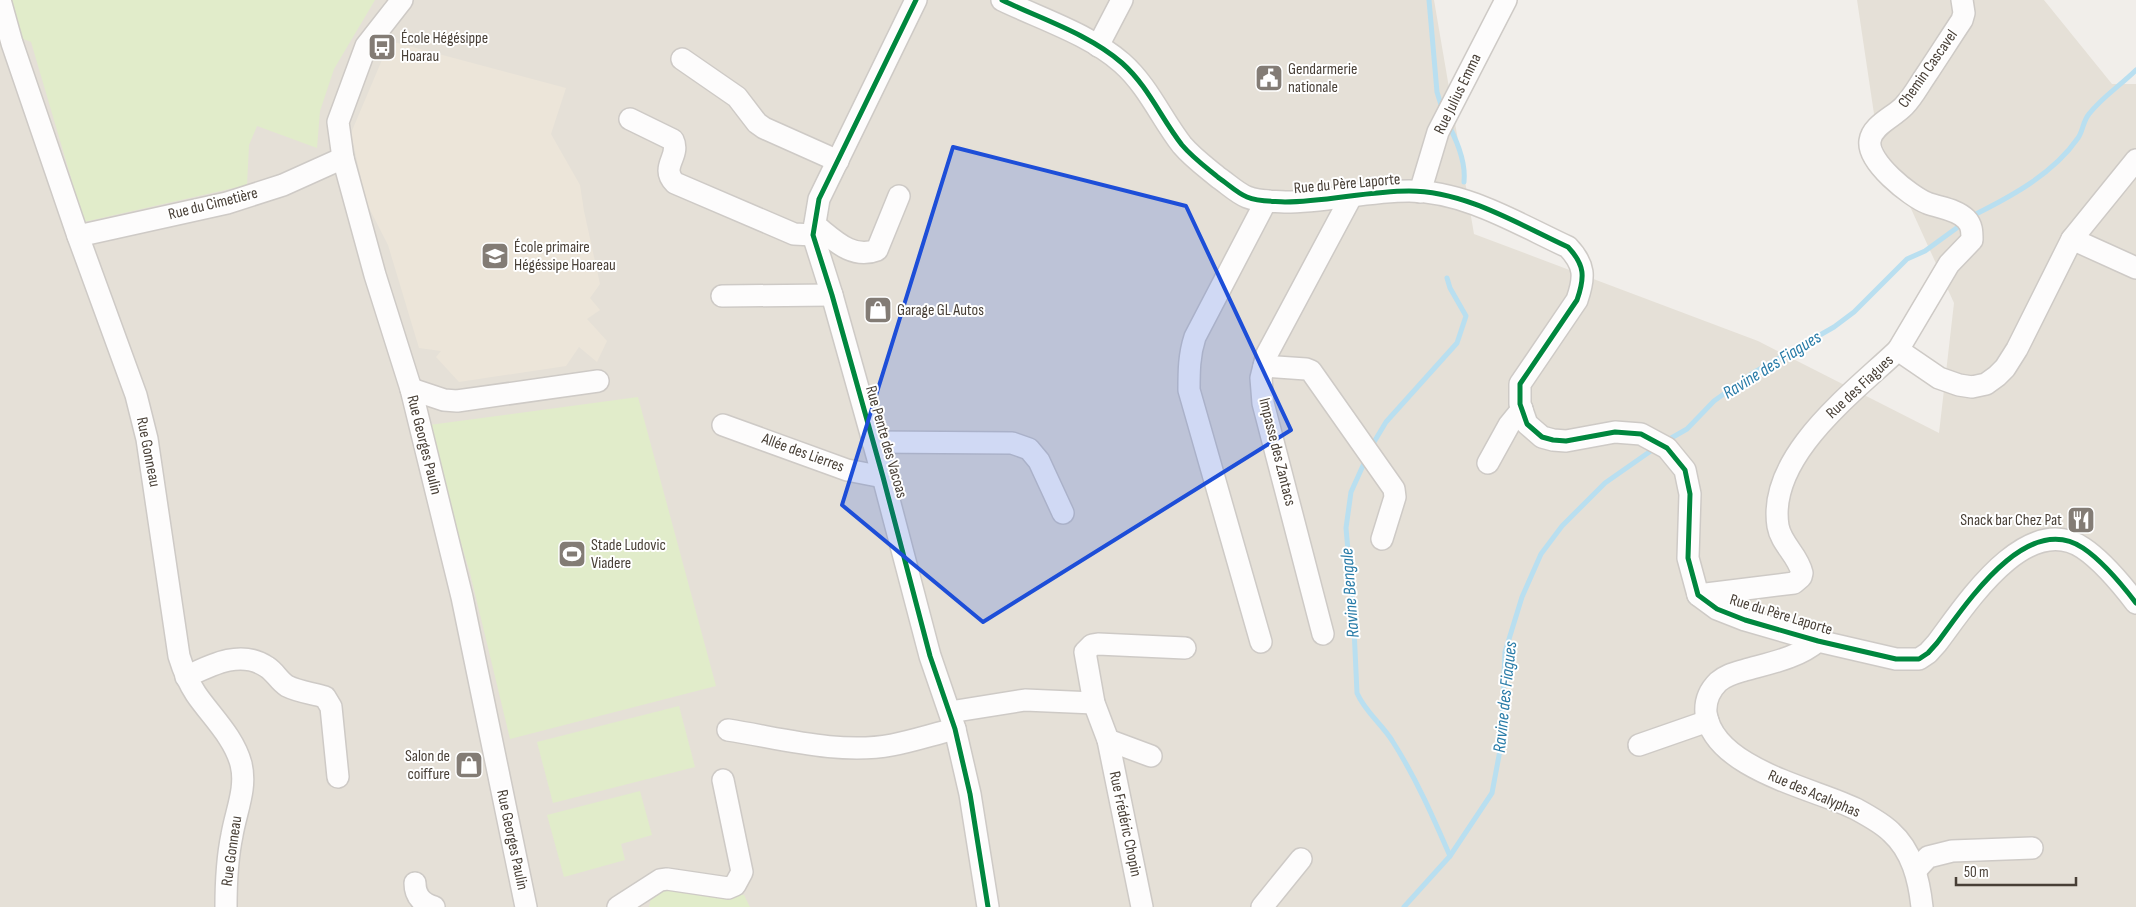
<svg xmlns="http://www.w3.org/2000/svg" width="2136" height="907" viewBox="0 0 2136 907" font-family="'Sofia Sans Condensed',sans-serif">
  <style>
    .residential { fill: #e5e0d7 }
    .education { fill: #ece5d9 }
    .green { fill: #e1ecca }
    .lines { fill: none; stroke-linecap: round; stroke-linejoin: round }
    .stream { stroke: #b9dff0; stroke-width: 5 }
    .minor-casing { stroke: #cecac6; stroke-width: 24 }
    .minor { stroke: #fdfcfc; stroke-width: 21 }
    .cycleway-casing { stroke: #fff; stroke-width: 8 }
    .cycleway { stroke: #00873e; stroke-width: 5 }
    .marked { fill: #1d4ed8; fill-opacity: 0.2; stroke: #1d4ed8; stroke-width: 4; stroke-linejoin: round }
    .labels { text-anchor: middle; dominant-baseline: central; stroke-width: 4; stroke-linejoin: round; paint-order: stroke }
    .poi-label { font-size: 16px; fill: #483f36; stroke: #fff; text-anchor: start }
    .street-label { font-size: 16px; fill: #483f36; stroke: #fff }
    .water-label { font-size: 18px; font-style: italic; fill: #287ba7; stroke: #fff }
  </style>
  <rect width="100%" height="100%" fill="#f1eeea"/>
  <path class="residential" d="M0,0H1434L1474,234L1758,341L1939,433L1954,303L1877,134L1857,0H2044L2112,84H2136V907H0Z"/>
  <path class="education" d="M390,41L566,88L551,134L580,185L584,211L600,284L590,298L600,310L587,319L607,341L597,362L579,347L566,366L459,382L436,357L441,351L419,348L388,245L366,202L351,133Z"/>
  <g class="green">
    <path d="M8,0H375L334,69L320,111L317,148L257,126L249,145L247,185L84,222L31,42L18,37Z"/>
    <path d="M638,397L716,686L510,739L470,573L457,530L452,531L429,425Z"/>
    <path d="M679,706L695,767L553,803L537,742Z"/>
    <path d="M640,791L652,835L621,844L625,860L564,877L547,815Z"/>
    <path d="M695,885L744,895L750,907H649L652,893L668,889L684,893Z"/>
  </g>
  <g class="lines">
    <g class="stream">
      <path d="M1429,0L1437,92L1442,108"/>
      <path d="M1449,126C1458,143 1466,162 1464,182"/>
      <path d="M1974,215C2012,196 2053,174 2078,138C2083,131 2083,121 2089,114C2102,97 2121,85 2136,70"/>
      <path d="M1666,441L1687,429L1714,401L1753,373L1834,327L1854,312L1907,259L1925,251L1958,227"/>
      <path d="M1371,447L1386,422L1457,343L1466,316L1450,288L1447,278"/>
      <path d="M1366,459L1351,492L1346,528L1353,607L1357,693C1365,712 1383,725 1393,742C1416,778 1433,817 1450,856L1404,907"/>
      <path d="M1450,856L1492,793L1501,745L1505,652L1522,597L1541,554L1562,526L1605,483L1655,448"/>
    </g>
    <defs>
      <g id="minor">
        <path d="M0,0L12,43L78,236L136,395L147,439L179,656C183,669 188,682 196,694C211,716 234,737 241,764C247,788 236,811 232,835C227,859 226,883 226,907"/>
        <path d="M402,0L366,46L338,122L343,158L375,275L411,389L462,597L526,907"/>
        <path d="M916,0L819,199L813,235L832,295L883,477L930,656L955,729L970,794L988,907"/>
        <path d="M1002,0C1041,19 1089,34 1122,63C1148,86 1161,118 1182,145C1193,158 1207,168 1219,178C1228,184 1237,193 1247,197C1259,202 1272,201 1285,202C1326,202 1367,191 1409,191C1465,191 1518,224 1568,247C1585,265 1585,277 1577,300L1520,384V404L1527,424L1542,437L1553,440L1566,441L1615,432L1641,434L1667,448L1685,470L1690,494L1688,558L1698,595L1717,609L1745,620L1818,641L1896,659H1919L1928,653L1937,643C1965,606 2026,510 2083,548C2101,560 2123,586 2136,603"/>
        <path d="M1098,46L1122,0"/>
        <path d="M682,59L737,97L757,123L764,128L838,161"/>
        <path d="M630,119L673,140C681,156 659,167 675,183L794,234L813,235"/>
        <path d="M1420,192L1438,132L1506,0"/>
        <path d="M815,225C833,239 852,260 877,250L899,196"/>
        <path d="M78,236L227,203L283,185L343,158"/>
        <path d="M2072,239L2136,268"/>
        <path d="M722,296L832,295"/>
        <path d="M1898,350L1949,264L1972,240C1972,232 1972,225 1966,219C1956,209 1940,208 1927,203C1910,196 1867,162 1870,141C1872,125 1894,117 1904,106C1913,97 1919,85 1926,75C1938,57 1950,38 1962,20L1964,13L1962,0"/>
        <path d="M1264,366L1306,369L1311,371L1394,489L1395,497L1382,539"/>
        <path d="M411,389L444,400L457,401L598,381"/>
        <path d="M723,425L847,470L883,477"/>
        <path d="M873,442L1012,443L1029,449L1039,461L1063,513"/>
        <path d="M1488,463L1509,425L1522,409"/>
        <path d="M1698,595L1794,583L1801,577L1802,573C1798,555 1781,544 1778,526C1767,456 1853,393 1898,350L1939,378L1959,385L1972,387L1986,384L1997,376L2005,368L2017,349L2072,239L2136,160"/>
        <path d="M1323,634L1263,403L1261,378L1267,354L1351,197"/>
        <path d="M1818,641C1798,658 1770,663 1745,670C1735,673 1726,675 1718,682C1709,691 1705,701 1706,713C1714,769 1813,788 1856,809C1867,815 1882,823 1891,832C1912,851 1919,879 1922,907"/>
        <path d="M1261,642L1189,390C1189,372 1189,355 1195,337L1266,201"/>
        <path d="M186,677C211,665 241,649 267,667C275,672 279,681 287,686C299,692 312,693 325,697L331,707L338,777"/>
        <path d="M950,712L1025,700L1094,703"/>
        <path d="M728,730C780,738 839,755 892,745C913,741 934,734 955,729"/>
        <path d="M1108,740L1151,756"/>
        <path d="M1639,745L1708,721"/>
        <path d="M1916,870L1928,857L1952,851L2032,848"/>
        <path d="M415,883C415,896 422,903 434,907"/>
        <path d="M618,907L660,880L667,879L728,888L735,885L742,872L723,780"/>
        <path d="M1142,907L1108,740L1094,703L1085,652L1092,645L1098,644L1185,648"/>
        <path d="M1262,907L1301,859"/>
      </g>
    </defs>
    <use href="#minor" class="minor-casing"/>
    <use href="#minor" class="minor"/>
    <defs>
      <g id="cycleway">
        <path d="M916,0L819,199L813,235L832,295L883,477L930,656L955,729L970,794L988,907"/>
        <path d="M1002,0C1041,19 1089,34 1122,63C1148,86 1161,118 1182,145C1193,158 1207,168 1219,178C1228,184 1237,193 1247,197C1259,202 1272,201 1285,202C1326,202 1367,191 1409,191C1465,191 1518,224 1568,247C1585,265 1585,277 1577,300L1520,384V404L1527,424L1542,437L1553,440L1566,441L1615,432L1641,434L1667,448L1685,470L1690,494L1688,558L1698,595L1717,609L1745,620L1818,641L1896,659H1919L1928,653L1937,643C1965,606 2026,510 2083,548C2101,560 2123,586 2136,603"/>
      </g>
    </defs>
    <use href="#cycleway" class="cycleway-casing"/>
    <use href="#cycleway" class="cycleway"/>
  </g>
  <path class="marked" d="M953,147L1186,206L1291,430L983,622L842,505Z"/>
  <defs>
    <symbol id="bus-square" viewBox="-11 -11 22 22"><rect x="-9" y="-9" width="18" height="18" rx="4" fill="#837c75" stroke="#fff"/><path d="M-5-6H5V4H4V6H2V4H-2V6H-4V4H-5ZM-3.5-4V0h7V-4ZM-3.5 1.2v1.5H-2V1.2ZM2 1.2v1.5H3.5V1.2Z" fill="#fff"/></symbol>
    <symbol id="civic-square" viewBox="-11 -11 22 22"><rect x="-9" y="-9" width="18" height="18" rx="4" fill="#837c75" stroke="#fff"/><path d="M-.6-6.5H3V-4.5H.6V-3L4-1V1h2V6H-6V1h2V-1L-.6-3ZM-1.2 2.5V6h2.4V2.5Z" fill="#fff"/></symbol>
    <symbol id="school-square" viewBox="-11 -11 22 22"><rect x="-9" y="-9" width="18" height="18" rx="4" fill="#837c75" stroke="#fff"/><path d="M0-5L7-2L0 1L-7-2ZM-4 1L0 2.5L4 1V4Q0 6-4 4Z" fill="#fff"/></symbol>
    <symbol id="shop-square" viewBox="-11 -11 22 22"><rect x="-9" y="-9" width="18" height="18" rx="4" fill="#837c75" stroke="#fff"/><path d="M-5-2.5h2.3a2.7 3.5 0 0 1 5.4 0H5L5.5 6h-11ZM-1.5-2.5h3a1.5 2.3 0 0 0-3 0Z" fill="#fff"/></symbol>
    <symbol id="restaurant-square" viewBox="-11 -11 22 22"><rect x="-9" y="-9" width="18" height="18" rx="4" fill="#837c75" stroke="#fff"/><path d="M-5-6h1v4h1v-4h1v4h1v-4h1v5L-1.5 .5V6h-2V.5L-5-1ZM5-6V6H3V1.5H1.5Q1.5-4 5-6Z" fill="#fff"/></symbol>
    <symbol id="stadium-square" viewBox="-11 -11 22 22"><rect x="-9" y="-9" width="18" height="18" rx="4" fill="#837c75" stroke="#fff"/><path d="M0-5a6.5 5 0 1 0 0 10a6.5 5 0 1 0 0-10ZM-3.5-1.8h7v3.6h-7Z" fill="#fff"/></symbol>
  </defs>
  <g fill-rule="evenodd">
    <use href="#bus-square" x="366" y="31" width="32" height="32"/>
    <use href="#civic-square" x="1253" y="62" width="32" height="32"/>
    <use href="#school-square" x="479" y="240" width="32" height="32"/>
    <use href="#shop-square" x="862" y="294" width="32" height="32"/>
    <use href="#restaurant-square" x="2065" y="504" width="32" height="32"/>
    <use href="#stadium-square" x="556" y="538" width="32" height="32"/>
    <use href="#shop-square" x="453" y="749" width="32" height="32"/>
  </g>
  <g class="labels">
    <g class="poi-label">
      <text x="401" y="38">École Hégésippe<tspan x="401" dy="18">Hoarau</tspan></text>
      <text x="1288" y="69">Gendarmerie<tspan x="1288" dy="18">nationale</tspan></text>
      <text x="514" y="247">École primaire<tspan x="514" dy="18">Hégéssipe Hoareau</tspan></text>
      <text x="897" y="310">Garage GL Autos</text>
      <text x="2062" y="520" text-anchor="end">Snack bar Chez Pat</text>
      <text x="591" y="545">Stade Ludovic<tspan x="591" dy="18">Viadere</tspan></text>
      <text x="450" y="756" text-anchor="end">Salon de<tspan x="450" dy="18">coiffure</tspan></text>
    </g>
    <g class="street-label">
      <text transform="translate(1928 69) rotate(-55)">Chemin Cascavel</text>
      <text transform="translate(1458 94) rotate(-64)">Rue Julius Emma</text>
      <text transform="translate(1347 184) rotate(-5)">Rue du Père Laporte</text>
      <text transform="translate(213 204) rotate(-14)">Rue du Cimetière</text>
      <text transform="translate(1860 387) rotate(-43)">Rue des Fiagues</text>
      <text transform="translate(886 442) rotate(74)">Rue Pente des Vacoas</text>
      <text transform="translate(424 445) rotate(76)">Rue Georges Paulin</text>
      <text transform="translate(148 452) rotate(79)">Rue Gonneau</text>
      <text transform="translate(1277 452) rotate(76)">Impasse des Zantacs</text>
      <text transform="translate(803 453) rotate(20)">Allée des Lierres</text>
      <text transform="translate(1781 615) rotate(17)">Rue du Père Laporte</text>
      <text transform="translate(1814 794) rotate(23)">Rue des Acalyphas</text>
      <text transform="translate(1125 824) rotate(78)">Rue Frédéric Chopin</text>
      <text transform="translate(512 840) rotate(78)">Rue Georges Paulin</text>
      <text transform="translate(232 851) rotate(-82)">Rue Gonneau</text>
    </g>
    <g class="water-label">
      <text transform="translate(1772 365) rotate(-32)">Ravine des Fiagues</text>
      <text transform="translate(1350 593) rotate(-94)">Ravine Bengale</text>
      <text transform="translate(1505 697) rotate(-84)">Ravine des Fiagues</text>
    </g>
  </g>
  <path d="M1956 877v8h120v-8" fill="none" stroke="#483f36" stroke-width="2.5"/>
  <text x="1964" y="877" font-size="15" fill="#483f36" stroke="#ffffff" stroke-width="4" paint-order="stroke">50 m</text>
</svg>
